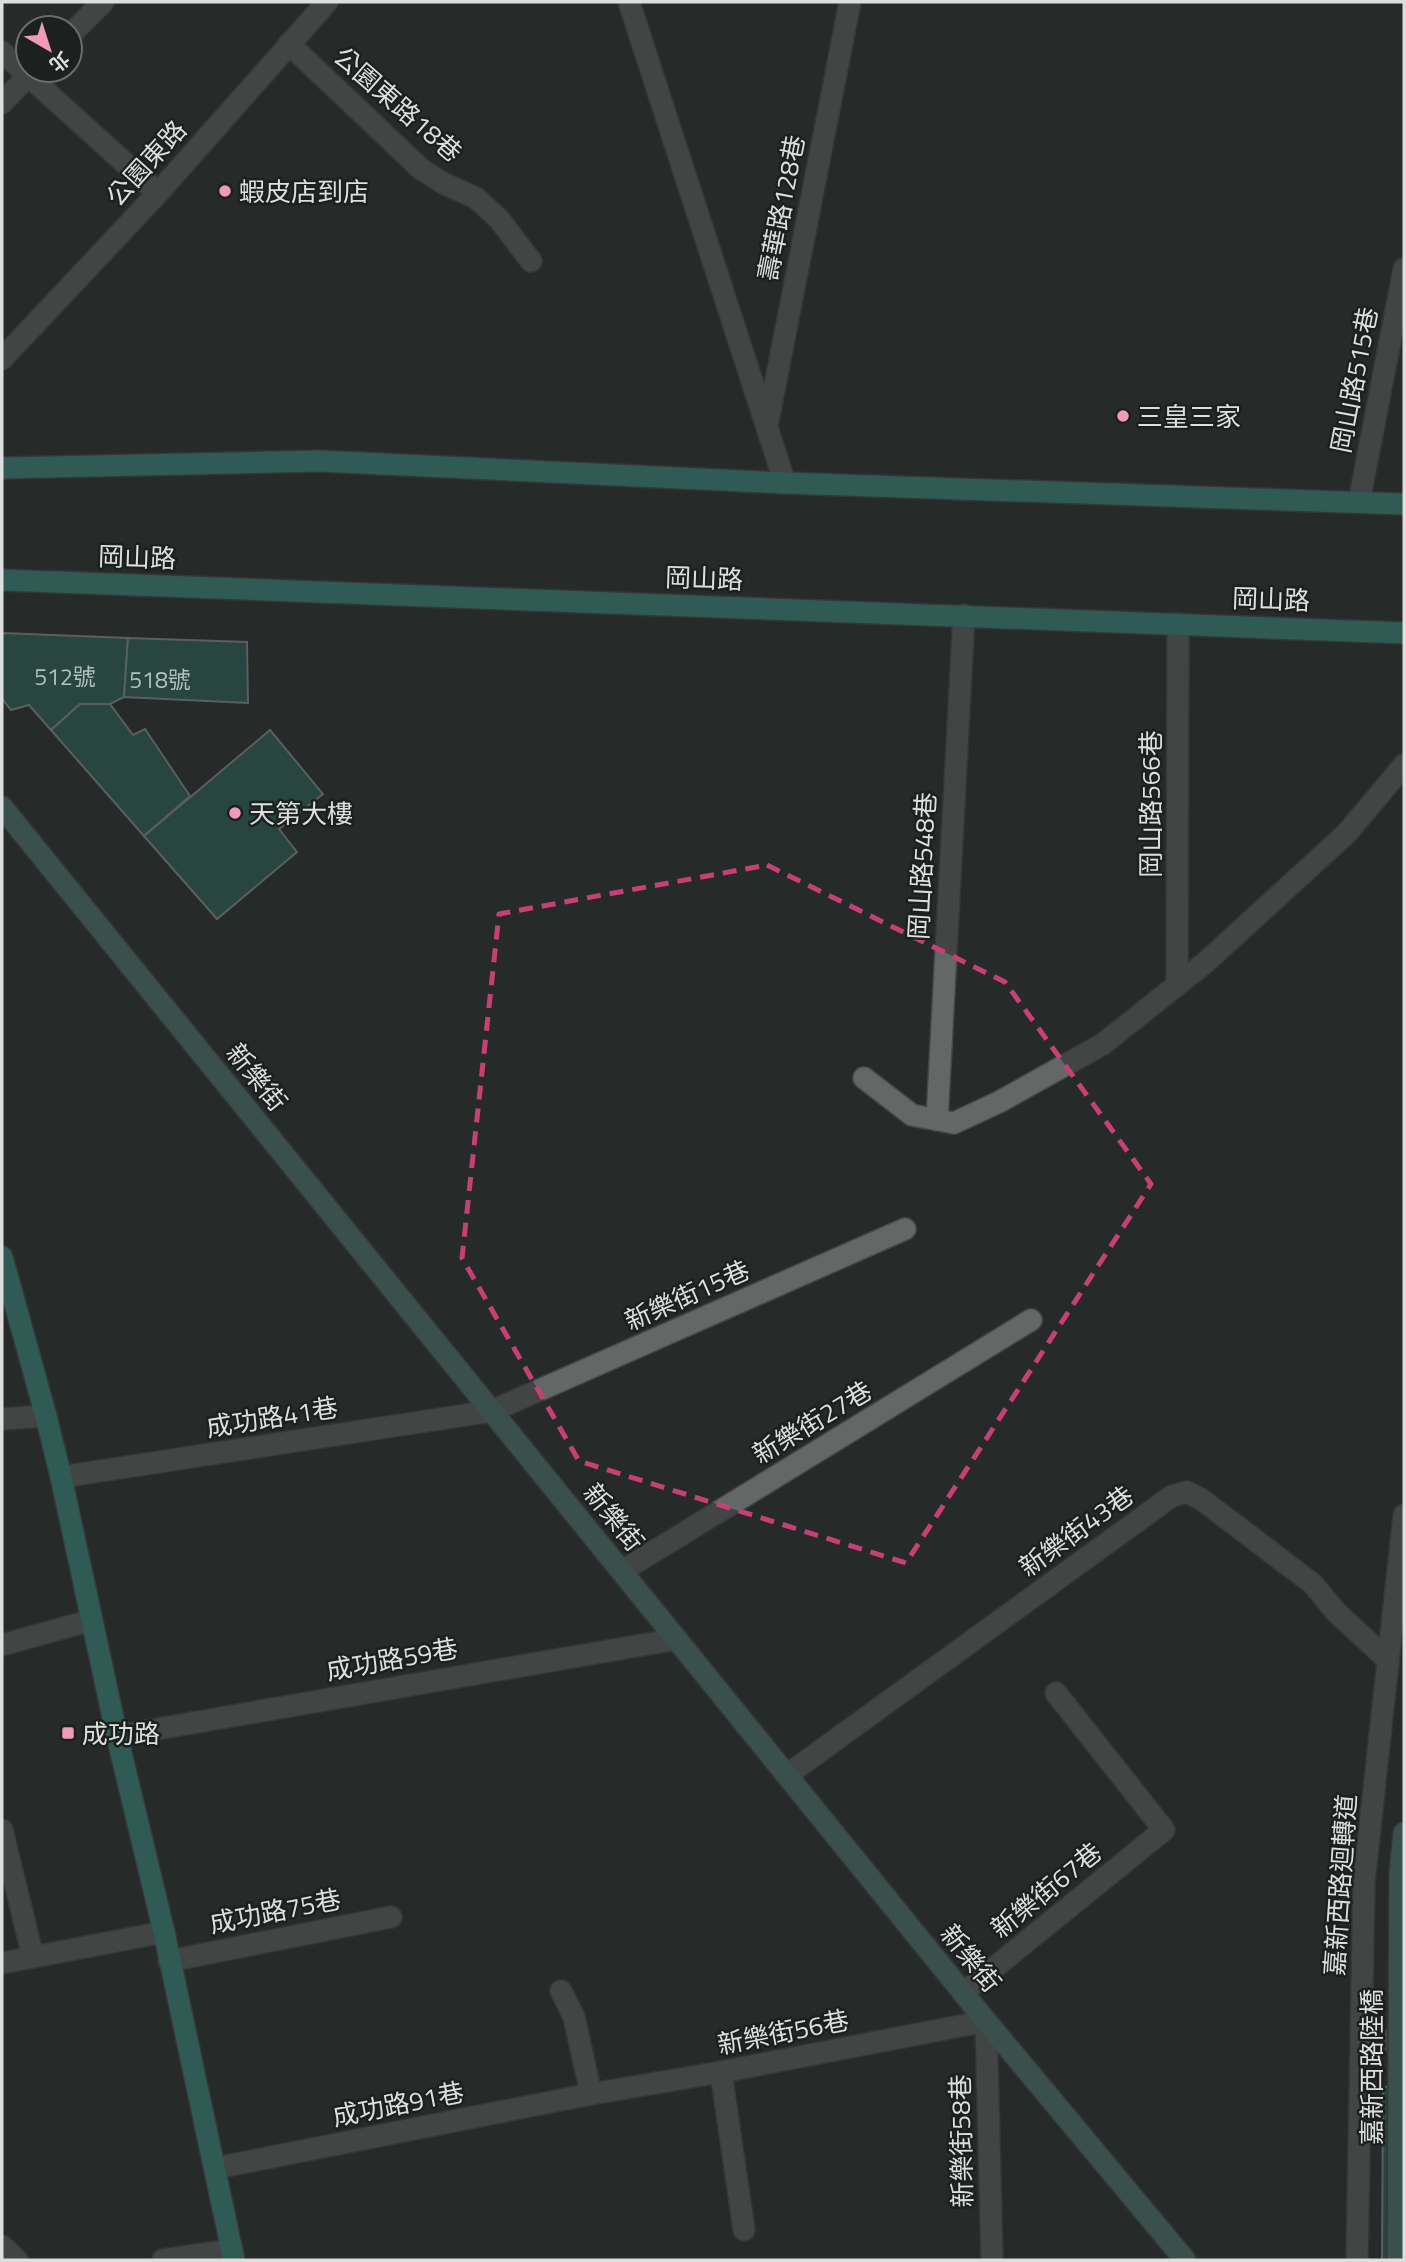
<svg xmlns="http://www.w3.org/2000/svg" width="1406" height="2262" viewBox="0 0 1406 2262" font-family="'Titillium Web','Noto Sans TC',sans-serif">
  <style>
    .building { fill: #2b675a; stroke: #989e9d; stroke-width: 2 }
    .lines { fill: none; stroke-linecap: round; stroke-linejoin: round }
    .lane-casing { stroke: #444847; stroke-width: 24 }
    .street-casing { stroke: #444847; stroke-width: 24 }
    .secondary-casing { stroke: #444847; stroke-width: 24 }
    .primary-casing { stroke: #444847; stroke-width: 24 }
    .lane { stroke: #636867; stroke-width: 21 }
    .street { stroke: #636867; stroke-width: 21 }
    .secondary { stroke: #507f77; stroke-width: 21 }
    .primary { stroke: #3d9687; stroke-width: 21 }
    .secondary-bridge-casing { stroke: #444847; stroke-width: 24; stroke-linecap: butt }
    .secondary-bridge { stroke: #507f77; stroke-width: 21 }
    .marked { fill: none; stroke: #c74075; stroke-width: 5; stroke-dasharray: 14 9; stroke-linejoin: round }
    .poi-dot { fill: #ef9ab8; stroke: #1c211f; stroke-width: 2.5 }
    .labels { text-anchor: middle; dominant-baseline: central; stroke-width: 5; stroke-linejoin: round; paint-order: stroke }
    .number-label { font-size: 23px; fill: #b0c1bd }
    .street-label { font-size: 26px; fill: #dcdfde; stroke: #1c211f }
    .poi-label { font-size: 26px; fill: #dcdfde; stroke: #1c211f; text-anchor: start }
  </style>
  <rect width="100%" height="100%" fill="#262a29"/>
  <g class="building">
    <path d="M2,633L128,638L124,697L110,704H80L51,730L29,705L11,710L2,699Z"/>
    <path d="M128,638L247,642L248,703L124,697Z"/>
    <path d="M80,704H110L133,735L145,729L190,796L144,836L51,730Z"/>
    <path d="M270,730L323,794L279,829L297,852L217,919L144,836Z"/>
    <path d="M1383,2087H1404V2260H1382Z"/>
  </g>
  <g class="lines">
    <defs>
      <g id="lane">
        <path d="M70,35L103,2"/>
        <path d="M289,44L421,169L443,183L476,198L499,219L531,261"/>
        <path d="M2,52L158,193"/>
        <path d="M767,426L850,2"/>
        <path d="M1359,502L1404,269"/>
        <path d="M1177,984L1178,624"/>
        <path d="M864,1078L912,1115L954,1123L999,1102L1103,1044L1206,962L1347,833L1404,765"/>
        <path d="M937,1120L964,615"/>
        <path d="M2,1419L46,1416"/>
        <path d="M61,1477L492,1411L905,1229"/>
        <path d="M622,1571L1031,1320"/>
        <path d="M2,1645L92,1620"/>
        <path d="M117,1736L677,1639"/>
        <path d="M787,1775L1172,1496L1187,1492L1201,1499L1313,1584L1336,1612L1388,1660"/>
        <path d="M2,1830L33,1957"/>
        <path d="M169,1961L391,1917"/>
        <path d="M2,1963L164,1932"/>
        <path d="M561,1991L574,2017L591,2094"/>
        <path d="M963,1993L1164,1830L1056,1693"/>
        <path d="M721,2072L744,2230"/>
        <path d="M216,2168L591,2094L721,2072L986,2021L992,2260"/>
        <path d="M2,2246L17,2260"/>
        <path d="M163,2260L232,2250"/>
      </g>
      <g id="street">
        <path d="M629,2L785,483"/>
        <path d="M2,103L28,76"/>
        <path d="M2,359L158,193L327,2"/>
        <path d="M1361,2040L1404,2041"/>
        <path d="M1357,2260L1364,1882L1404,1515"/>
      </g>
      <g id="secondary">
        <path d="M2,807L986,2021L1185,2260"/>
        <path d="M1400,1874L1404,1833"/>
      </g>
      <g id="primary">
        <path d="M2,468L319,461L785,483L1404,504"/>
        <path d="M2,580L1404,633"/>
        <path d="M2,1257L46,1416L61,1477L117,1736L164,1932L234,2260"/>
      </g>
    </defs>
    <use href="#lane" class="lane-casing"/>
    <use href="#street" class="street-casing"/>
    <use href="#secondary" class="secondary-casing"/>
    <use href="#primary" class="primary-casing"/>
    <use href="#lane" class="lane"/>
    <use href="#street" class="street"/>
    <use href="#secondary" class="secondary"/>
    <use href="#primary" class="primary"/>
    <defs>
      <path id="secondary-bridge" d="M1398,2260L1400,1874"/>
    </defs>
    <use href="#secondary-bridge" class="secondary-bridge-casing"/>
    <use href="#secondary-bridge" class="secondary-bridge"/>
  </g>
  <path d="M0 0H1406V2262H0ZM767,865L1005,982L1151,1184L906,1563L579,1461L462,1258L499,914Z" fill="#262a29" fill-opacity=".55" fill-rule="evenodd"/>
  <path class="marked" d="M767,865L1005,982L1151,1184L906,1563L579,1461L462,1258L499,914Z"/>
  <g class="poi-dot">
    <circle cx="225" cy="191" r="7"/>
    <circle cx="1123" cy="416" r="7"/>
    <circle cx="235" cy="813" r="7"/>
    <rect x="61" y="1726" width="14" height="14" rx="3.5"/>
  </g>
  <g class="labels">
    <g class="number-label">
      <text x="65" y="676">512號</text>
      <text x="160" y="679">518號</text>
    </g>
    <g class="street-label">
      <text transform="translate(398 104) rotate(41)">公園東路18巷</text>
      <text transform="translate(146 163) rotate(-48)">公園東路</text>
      <text transform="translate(781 208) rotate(-79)">壽華路128巷</text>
      <text transform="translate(1354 380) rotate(-79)">岡山路515巷</text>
      <text transform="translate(137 557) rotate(2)">岡山路</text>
      <text transform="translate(704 578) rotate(2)">岡山路</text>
      <text transform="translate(1271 599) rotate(2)">岡山路</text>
      <text transform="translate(1150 804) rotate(-90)">岡山路566巷</text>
      <text transform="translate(922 866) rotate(-87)">岡山路548巷</text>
      <text transform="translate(257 1077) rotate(51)">新樂街</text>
      <text transform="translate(687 1295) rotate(-24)">新樂街15巷</text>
      <text transform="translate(272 1417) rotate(-9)">成功路41巷</text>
      <text transform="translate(812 1422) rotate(-31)">新樂街27巷</text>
      <text transform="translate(614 1517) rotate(51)">新樂街</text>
      <text transform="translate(1076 1531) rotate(-36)">新樂街43巷</text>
      <text transform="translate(392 1659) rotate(-10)">成功路59巷</text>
      <text transform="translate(1340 1885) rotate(-86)">嘉新西路迴轉道</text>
      <text transform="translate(1046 1890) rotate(-39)">新樂街67巷</text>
      <text transform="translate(275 1911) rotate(-11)">成功路75巷</text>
      <text transform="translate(971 1958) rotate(51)">新樂街</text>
      <text transform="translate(783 2032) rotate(-11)">新樂街56巷</text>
      <text transform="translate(1371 2067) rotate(-90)">嘉新西路陸橋</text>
      <text transform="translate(398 2104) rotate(-11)">成功路91巷</text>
      <text transform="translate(961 2141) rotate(-91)">新樂街58巷</text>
    </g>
    <g class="poi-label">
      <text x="239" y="191">蝦皮店到店</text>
      <text x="1137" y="416">三皇三家</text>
      <text x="249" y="813">天第大樓</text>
      <text x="82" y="1733">成功路</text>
    </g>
  </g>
  <rect width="1406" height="2262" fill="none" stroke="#dcdfde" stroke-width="7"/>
  <g transform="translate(49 49) rotate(141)"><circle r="33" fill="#1c211f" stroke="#696d6b" stroke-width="2"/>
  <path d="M0-5L12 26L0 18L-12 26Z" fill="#ef9ab8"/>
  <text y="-10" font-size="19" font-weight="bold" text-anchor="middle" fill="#dcdfde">北</text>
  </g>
</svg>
